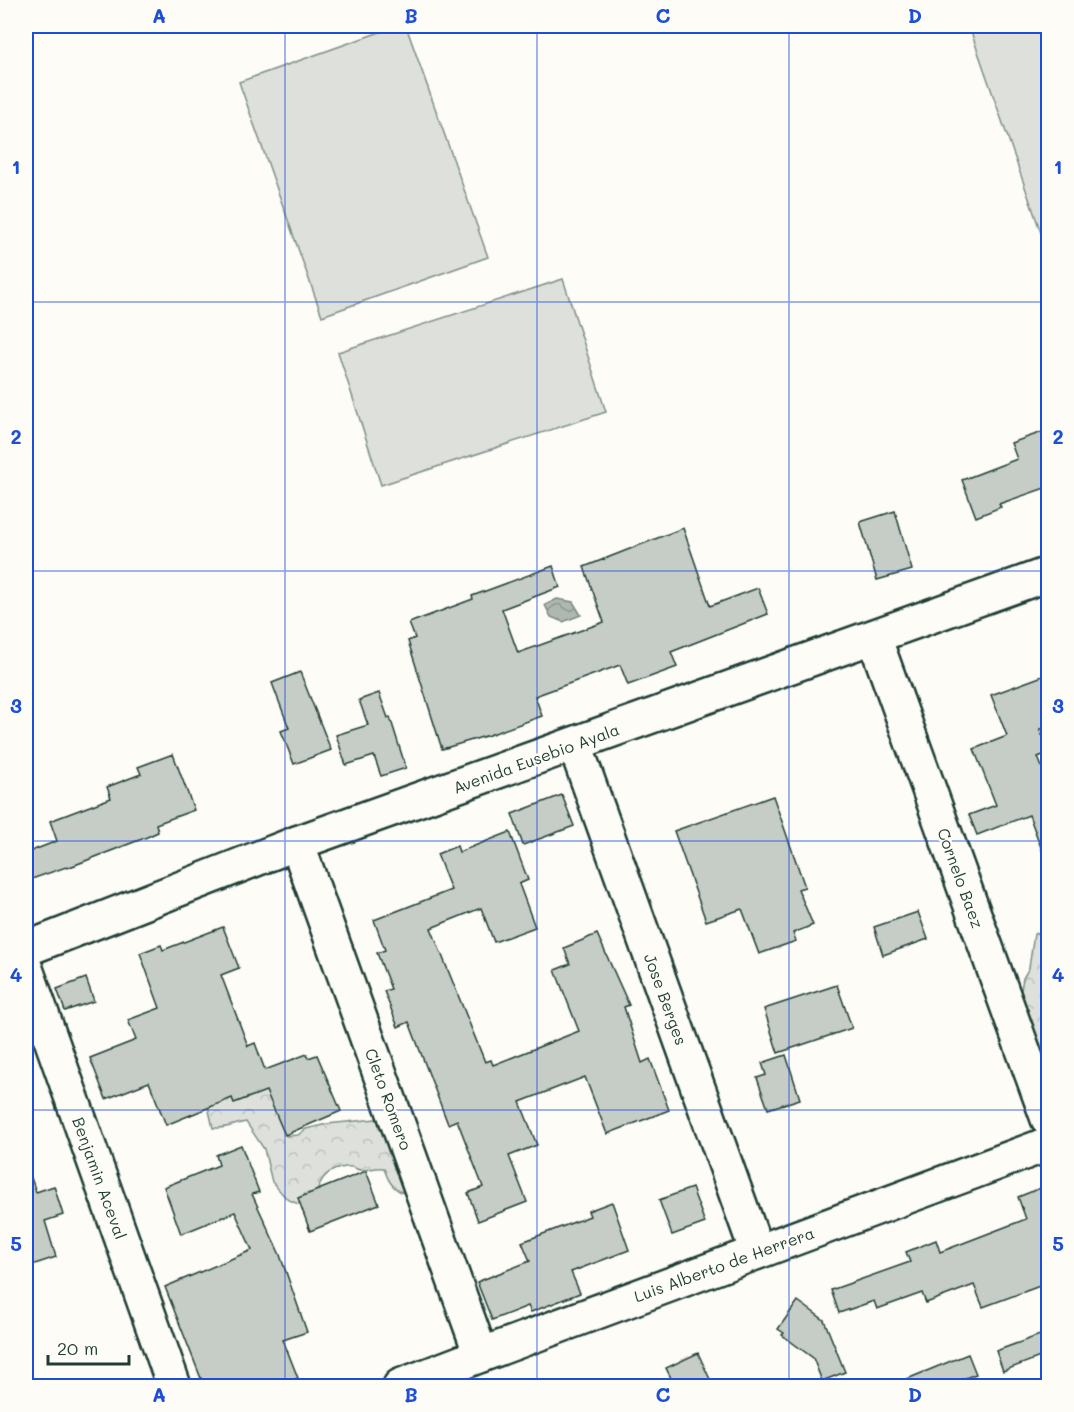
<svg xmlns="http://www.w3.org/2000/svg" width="1074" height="1412" viewBox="0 0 1074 1412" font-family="Mali,sans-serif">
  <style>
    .forest { fill: url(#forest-crowns); stroke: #7e8e88; stroke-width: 1.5 }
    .park { fill: #dde0db; stroke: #7e8e88; stroke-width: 1.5 }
    .water { fill: url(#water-waves); stroke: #75877f; stroke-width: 1.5 }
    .building { fill: #c6cdc7; stroke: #1f3d34; stroke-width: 1.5 }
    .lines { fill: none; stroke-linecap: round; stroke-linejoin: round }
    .minor-casing { stroke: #1f3d34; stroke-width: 38 }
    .minor { stroke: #fdfcf7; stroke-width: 33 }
    .grid { fill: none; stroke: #1d4ed8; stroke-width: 1.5; stroke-opacity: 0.55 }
    .labels { text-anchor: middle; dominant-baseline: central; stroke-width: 5; stroke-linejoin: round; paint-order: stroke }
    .street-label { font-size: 16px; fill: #1f3d34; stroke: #fdfcf7 }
    .neatline { fill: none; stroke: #1d4ed8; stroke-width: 2 }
    .grid-label { font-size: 20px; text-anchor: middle; font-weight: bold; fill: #1d4ed8 }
  </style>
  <defs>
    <pattern id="forest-crowns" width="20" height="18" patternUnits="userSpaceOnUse" patternTransform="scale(1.5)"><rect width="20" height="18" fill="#dde0db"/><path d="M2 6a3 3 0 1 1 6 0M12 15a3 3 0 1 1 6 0" fill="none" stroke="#bdc1bd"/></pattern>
    <pattern id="water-waves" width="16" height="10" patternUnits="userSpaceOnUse" patternTransform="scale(1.5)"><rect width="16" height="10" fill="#aeb8b1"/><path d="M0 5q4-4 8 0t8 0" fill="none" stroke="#8d9791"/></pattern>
  </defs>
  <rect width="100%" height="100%" fill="#fdfcf7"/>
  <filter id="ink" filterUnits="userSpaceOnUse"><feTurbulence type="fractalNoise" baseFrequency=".0167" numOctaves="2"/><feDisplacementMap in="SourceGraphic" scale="12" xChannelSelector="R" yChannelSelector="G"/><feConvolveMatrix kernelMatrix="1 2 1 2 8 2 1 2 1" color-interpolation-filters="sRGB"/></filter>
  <g filter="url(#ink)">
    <g class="forest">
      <path d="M1045,931L1048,935V1071L1030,1045L1019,1001L1023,978L1029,968L1034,934Z"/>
      <path d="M265,1085L287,1136L298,1135L306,1129L327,1124L376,1119L386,1124L414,1197C397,1192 389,1186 384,1168C375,1167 369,1170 361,1170C358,1170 355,1168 352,1167C346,1166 335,1169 330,1172C313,1183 326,1195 298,1204L287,1199L272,1182L264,1149L246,1122C234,1124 225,1129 213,1128L208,1106Z"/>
    </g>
    <g class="park">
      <path d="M397,26H406L488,257L322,316L239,82Z"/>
      <path d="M969,26H1048V253Z"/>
      <path d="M563,279L606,412L381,485L338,352Z"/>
    </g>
    <path class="water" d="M557,599L573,602L581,615L563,622L551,617L545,605Z"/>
    <g class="building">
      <path d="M1048,430V487L999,504L1001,507L976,517L962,480L1017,459L1011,443Z"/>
      <path d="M895,511L912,570L877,580L860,522Z"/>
      <path d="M683,528L710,606L758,588L768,614L671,652L677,667L628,685L620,665L535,696L542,716L489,735L442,749L408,641L415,638L409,623L473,599L472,596L553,566L560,587L502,609L518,653L604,622L584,567Z"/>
      <path d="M300,672L331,750L294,764L281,731L289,728L272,683Z"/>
      <path d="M1048,674V728L1040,729L1048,753L1038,757L1048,783V861H1046L1029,815L977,835L969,815L996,805L974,749L1007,736L991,695Z"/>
      <path d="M379,693L388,718L390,717L406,768L381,776L374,756L346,765L336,735L368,725L359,700Z"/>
      <path d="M173,754L194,810L156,824L158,832L147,837L67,868L66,867L26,881V853L57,841L50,821L111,798L107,787L141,774L138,767Z"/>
      <path d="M562,795L574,826L523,845L512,814Z"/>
      <path d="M773,796L805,887L798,889L813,925L793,933L796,941L759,954L742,909L706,921L674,831Z"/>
      <path d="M510,832L528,880L519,884L535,927L494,942L481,908L431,928L485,1062L491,1060L493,1065L579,1031L555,970L570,964L564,948L597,934L629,1005L624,1007L642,1063L650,1059L669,1110L607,1134L585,1077L520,1102L537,1145L509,1156L527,1202L478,1221L468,1193L483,1187L457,1120L448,1124L409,1022L398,1027L384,991L391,989L377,953L385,950L374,920L451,890L437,854L457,846L459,852Z"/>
      <path d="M918,912L928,939L883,955L874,927Z"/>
      <path d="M223,927L239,968L221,975L248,1046L255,1043L265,1070L307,1054L308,1058L317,1055L341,1111L285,1135L266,1091L234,1103L232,1098L166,1125L149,1082L106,1099L90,1058L136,1040L128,1020L160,1008L140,953L161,945L163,950Z"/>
      <path d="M86,978L94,1001L65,1011L57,989Z"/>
      <path d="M837,985L852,1028L778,1053L764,1009Z"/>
      <path d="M786,1055L800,1099L768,1109L757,1078L766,1075L762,1063Z"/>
      <path d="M241,1145L259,1192L252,1194L280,1255L307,1332L283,1340L298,1378L276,1386H204L165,1287L252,1250L235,1212L181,1234L164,1187L219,1165L216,1155Z"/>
      <path d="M366,1171L379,1204L310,1231L298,1198Z"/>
      <path d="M30,1175L36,1192L54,1186L63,1215L45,1221L56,1257L26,1267V1176Z"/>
      <path d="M1048,1185V1283L983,1307L974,1285L926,1303L922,1293L877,1309L874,1301L839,1313L831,1290L910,1262L906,1252L936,1240L940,1252L1026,1219L1018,1197Z"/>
      <path d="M692,1188L705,1223L672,1235L659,1200Z"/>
      <path d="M612,1202L629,1250L571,1272L580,1293L531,1312L528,1306L492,1320L477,1282L530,1261L522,1242L590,1216L588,1211Z"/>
      <path d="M798,1301L824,1320L845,1372L822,1381L813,1358L782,1335L784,1333L778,1329Z"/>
      <path d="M1048,1332V1354L1003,1371L996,1351Z"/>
      <path d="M698,1353L713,1386H675L666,1368Z"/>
      <path d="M968,1354L976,1374L944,1386H890Z"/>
    </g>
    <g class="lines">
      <defs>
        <g id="minor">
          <path d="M874,637L1048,1119"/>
          <path d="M575,745L757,1252"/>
          <path d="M297,843L481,1355"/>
          <path d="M26,949L297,843L1048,574"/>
          <path d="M26,969L174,1386"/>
          <path d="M400,1386L481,1355L1048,1144"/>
        </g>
      </defs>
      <use href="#minor" class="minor-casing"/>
      <use href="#minor" class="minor"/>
    </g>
  </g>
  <path class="grid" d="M285,26V1386M537,26V1386M789,26V1386M26,302H1048M26,571H1048M26,841H1048M26,1110H1048"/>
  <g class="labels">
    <g class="street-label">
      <text transform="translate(536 758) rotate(-20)">Avenida Eusebio Ayala</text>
      <text transform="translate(961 878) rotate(70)">Cornelo Baez</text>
      <text transform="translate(666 999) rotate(70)">Jose Berges</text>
      <text transform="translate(389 1099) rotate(70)">Cleto Romero</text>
      <text transform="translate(100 1178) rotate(70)">Benjamin Aceval</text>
      <text transform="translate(724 1264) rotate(-20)">Luis Alberto de Herrera</text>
    </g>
  </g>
  <rect width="1074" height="1412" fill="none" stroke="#fdfcf7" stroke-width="66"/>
  <path d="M48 1355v9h81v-9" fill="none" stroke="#1f3d34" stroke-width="3"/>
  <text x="57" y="1355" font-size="18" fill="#1f3d34" stroke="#fdfcf7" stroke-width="4.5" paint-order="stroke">20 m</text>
  <rect x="33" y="33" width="1008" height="1346" class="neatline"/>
  <g class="grid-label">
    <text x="159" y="23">A</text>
    <text x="411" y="23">B</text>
    <text x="663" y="23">C</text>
    <text x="915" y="23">D</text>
    <text x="16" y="174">1</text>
    <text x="1058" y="174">1</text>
    <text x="16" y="444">2</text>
    <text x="1058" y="444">2</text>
    <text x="16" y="713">3</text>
    <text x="1058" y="713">3</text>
    <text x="16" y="982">4</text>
    <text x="1058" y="982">4</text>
    <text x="16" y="1251">5</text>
    <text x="1058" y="1251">5</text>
    <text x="159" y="1402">A</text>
    <text x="411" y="1402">B</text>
    <text x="663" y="1402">C</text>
    <text x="915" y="1402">D</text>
  </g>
</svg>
